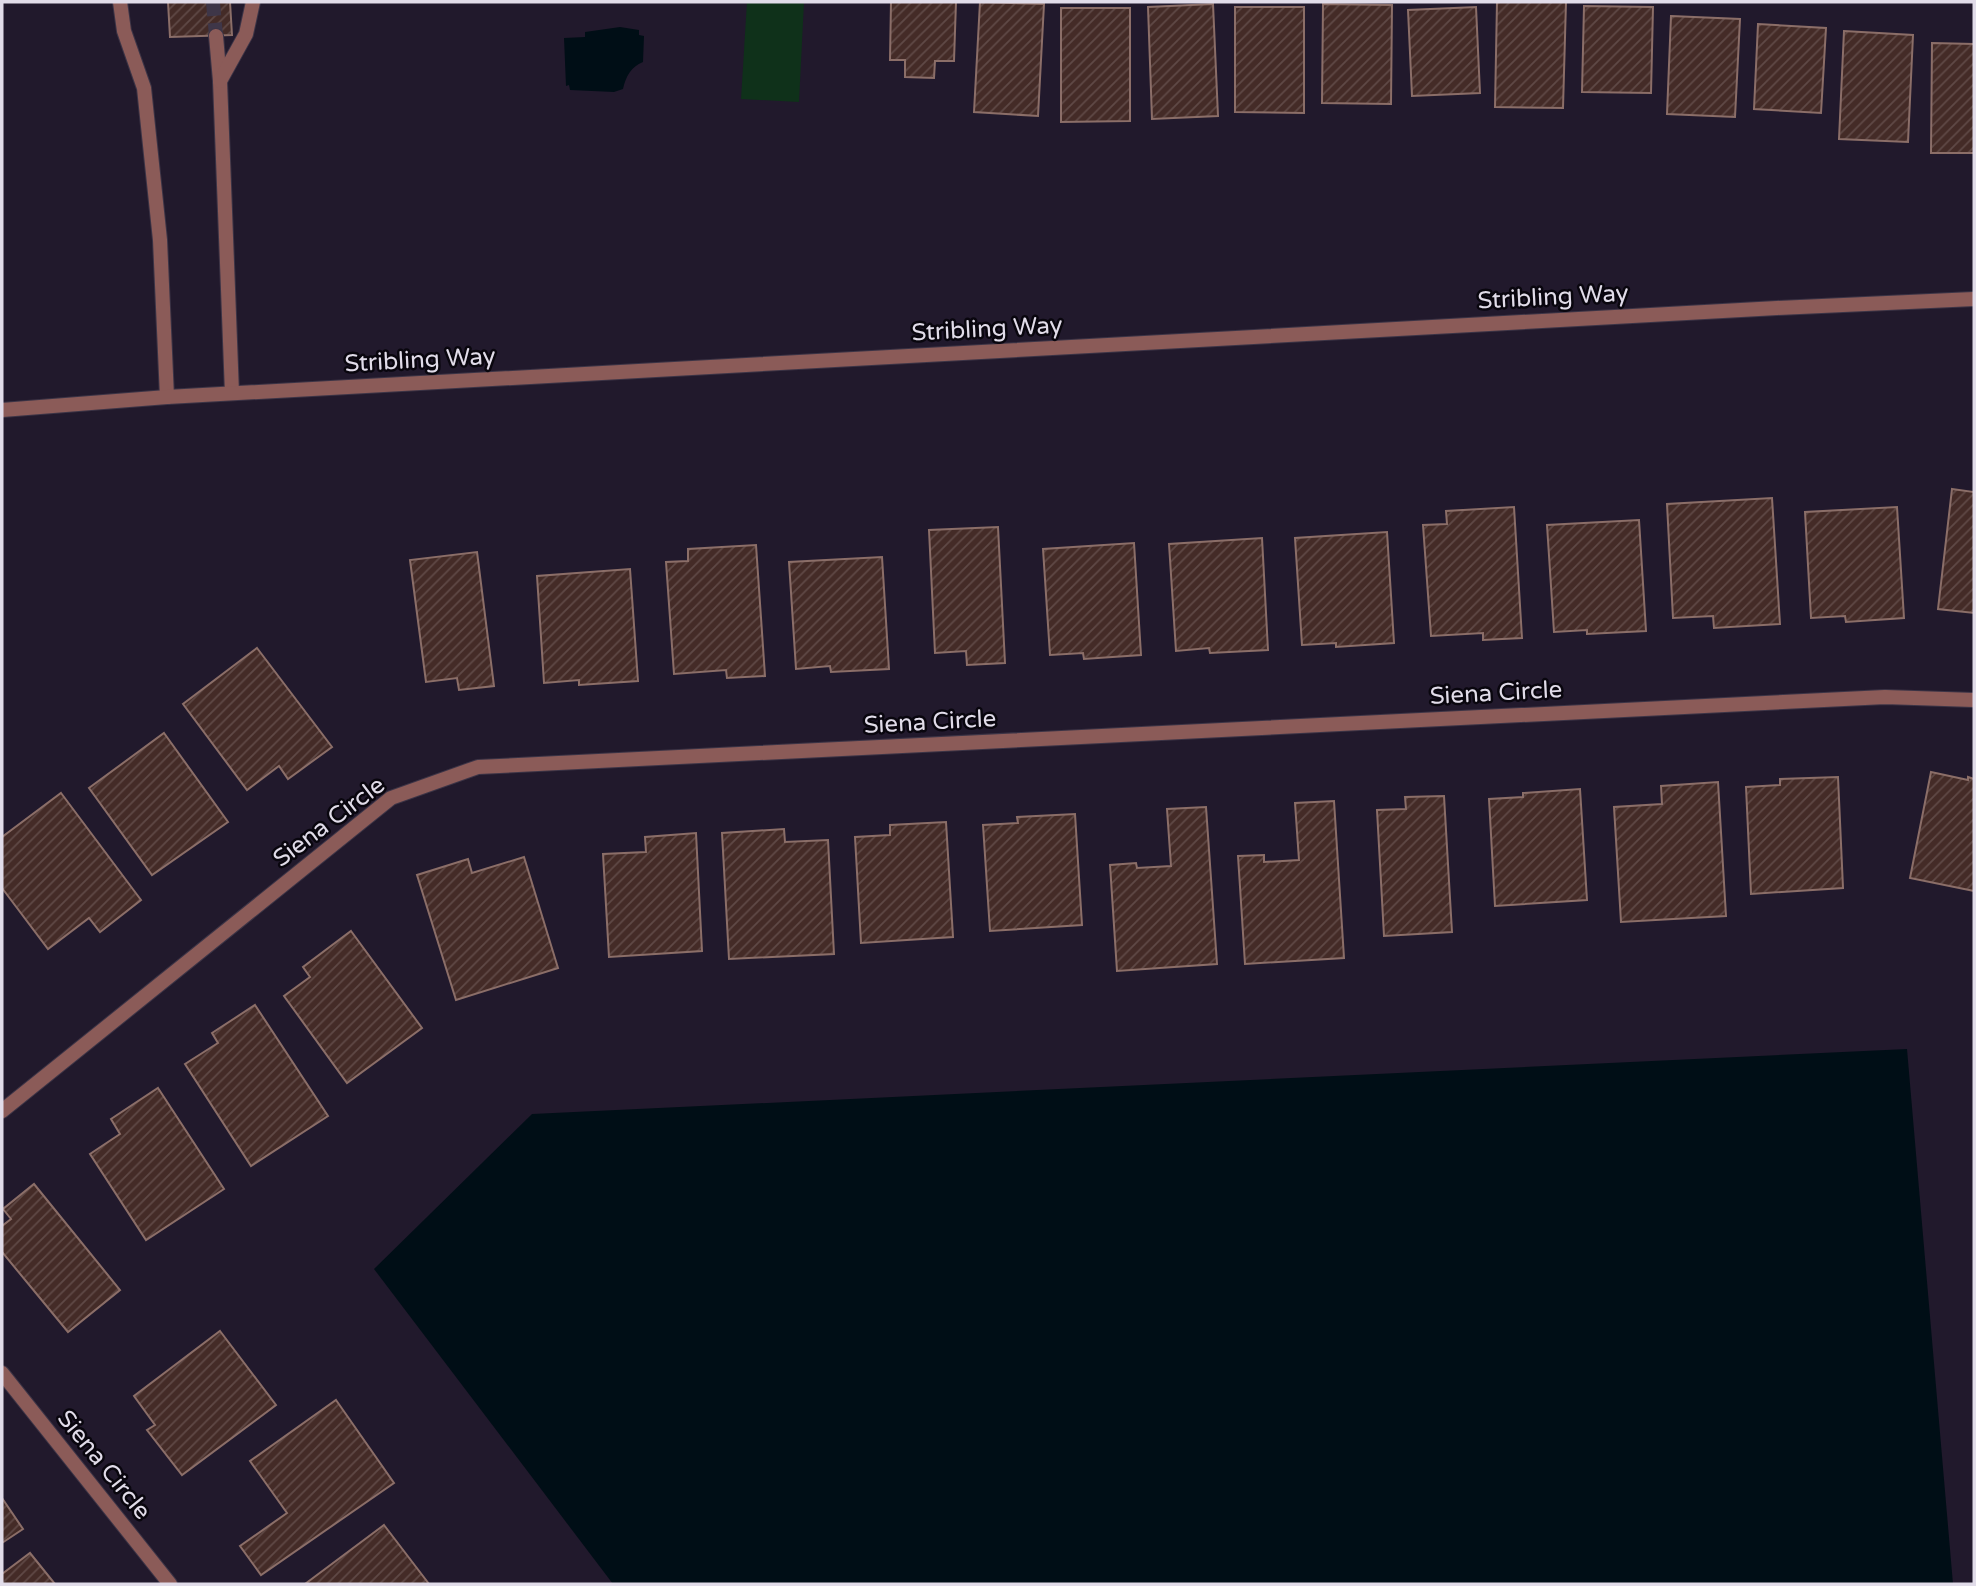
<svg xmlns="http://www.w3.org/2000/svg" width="1976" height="1586" viewBox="0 0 1976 1586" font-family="'Varela Round',sans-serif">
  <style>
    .pitch { fill: #0f311a }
    .water { fill: #000e16 }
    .building { fill: url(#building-hatch); stroke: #8b6e68; stroke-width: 2 }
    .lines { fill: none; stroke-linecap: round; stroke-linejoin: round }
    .minor-tunnel { stroke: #3e3648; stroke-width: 14; stroke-dasharray: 14 7; stroke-linecap: butt }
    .minor-casing { stroke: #3c3446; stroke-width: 16 }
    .tertiary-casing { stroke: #3c3446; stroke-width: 16 }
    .minor { stroke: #8b5b58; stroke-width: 14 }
    .tertiary { stroke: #8b5b58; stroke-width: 14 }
    .labels { text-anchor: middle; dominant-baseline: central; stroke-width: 5; stroke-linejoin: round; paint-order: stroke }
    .street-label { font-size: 24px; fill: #e1dce9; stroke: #09060e }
  </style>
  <defs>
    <pattern id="building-hatch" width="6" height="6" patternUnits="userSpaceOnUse" patternTransform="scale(1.75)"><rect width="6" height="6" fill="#442b27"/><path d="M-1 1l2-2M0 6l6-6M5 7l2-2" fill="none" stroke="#5f4946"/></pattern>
  </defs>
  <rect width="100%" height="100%" fill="#21192c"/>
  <path class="pitch" d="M747,2H804L799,102L741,99Z"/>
  <g class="water">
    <path d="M620,27L639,30V35L644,36L643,62C631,67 626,76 623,89L614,92L570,90L569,85L566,86L564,38L585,37V32Z"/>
    <path d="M1907,1049L1953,1584H613L374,1269L532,1114Z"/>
  </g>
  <g class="building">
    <path d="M168,2H230L232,35L170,37Z"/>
    <path d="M891,2H956L954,61H935L934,78L905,77V60H890Z"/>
    <path d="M980,2L1044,4L1038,116L974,112Z"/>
    <path d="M1497,2H1566L1563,108L1495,107Z"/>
    <path d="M1213,4L1218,116L1152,119L1148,7Z"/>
    <path d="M1323,4L1392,5L1391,104L1322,103Z"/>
    <path d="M1584,6L1653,7L1651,93L1582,92Z"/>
    <path d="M1235,7H1304V113L1235,112Z"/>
    <path d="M1476,7L1480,93L1412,96L1408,10Z"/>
    <path d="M1061,8H1130V121L1061,122Z"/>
    <path d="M1671,16L1740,19L1735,117L1667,114Z"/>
    <path d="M1758,24L1826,28L1821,113L1754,109Z"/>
    <path d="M1844,31L1913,35L1908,142L1839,139Z"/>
    <path d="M1932,43L1974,44V153H1931Z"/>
    <path d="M1952,489L1974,492V613L1938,609Z"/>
    <path d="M1772,498L1780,624L1714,628L1713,616L1673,618L1667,504Z"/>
    <path d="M1514,507L1522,638L1483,640V633L1431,636L1423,525L1447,524L1446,511Z"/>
    <path d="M1897,507L1904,618L1846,622L1845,616L1811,618L1805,512Z"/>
    <path d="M1639,520L1646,631L1587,634V630L1554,632L1547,525Z"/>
    <path d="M998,527L1005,663L967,665L966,651L935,653L929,530Z"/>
    <path d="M1387,532L1394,643L1336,647V643L1302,645L1295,538Z"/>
    <path d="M1262,538L1268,650L1210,653L1209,648L1176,651L1169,544Z"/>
    <path d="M1134,543L1141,655L1084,659L1083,653L1050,655L1043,549Z"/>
    <path d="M756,545L765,676L727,678L726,670L674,674L666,562L688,561V549Z"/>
    <path d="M477,552L494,686L459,690L457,678L426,682L410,560Z"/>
    <path d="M882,557L889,669L831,672L830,666L796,669L789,562Z"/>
    <path d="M630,569L638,681L579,685V680L544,683L537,576Z"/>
    <path d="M257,648L332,747L288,779L279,766L247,790L183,704Z"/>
    <path d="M164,733L228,822L152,875L89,788Z"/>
    <path d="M1931,772L1968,780V777L1974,779V891L1910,878Z"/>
    <path d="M1838,777L1843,888L1751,894L1746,787L1780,785V779Z"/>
    <path d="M1718,782L1726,916L1621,922L1614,807L1662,804L1661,786Z"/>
    <path d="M1580,789L1587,900L1495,906L1489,799L1523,797V793Z"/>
    <path d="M61,793L141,900L100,932L89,918L48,949L2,888V837Z"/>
    <path d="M1444,796L1452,932L1384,936L1377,810L1406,809L1405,797Z"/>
    <path d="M1334,801L1344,958L1245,964L1238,856L1264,855V862L1299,860L1295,803Z"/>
    <path d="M1206,807L1217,964L1117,971L1110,865L1136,863L1137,868L1171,866L1167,809Z"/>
    <path d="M1075,814L1082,925L990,931L983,825L1018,823L1017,817Z"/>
    <path d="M946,822L953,937L861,943L855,837L890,835V825Z"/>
    <path d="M784,829L785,842L828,840L834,954L729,959L722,833Z"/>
    <path d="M696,833L702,951L609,957L603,854L646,852L645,837Z"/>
    <path d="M524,857L558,968L456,1000L417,875L468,859L472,873Z"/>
    <path d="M351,931L422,1028L347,1083L284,996L310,977L303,967Z"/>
    <path d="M255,1005L328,1116L251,1166L185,1064L218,1043L212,1033Z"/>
    <path d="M158,1088L224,1189L146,1240L90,1154L120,1134L111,1119Z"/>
    <path d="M34,1184L120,1290L68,1332L2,1252V1226L11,1219L3,1209Z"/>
    <path d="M220,1331L276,1405L182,1475L147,1430L155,1425L134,1396Z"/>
    <path d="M336,1400L394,1483L261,1575L240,1546L287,1513L250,1461Z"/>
    <path d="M2,1498L23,1529L2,1543Z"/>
    <path d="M384,1525L429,1584H305Z"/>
    <path d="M30,1553L55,1584H2V1574Z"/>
  </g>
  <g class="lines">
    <path class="minor-tunnel" d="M213,2L216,36"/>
    <defs>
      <g id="minor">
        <path d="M120,2L124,31L144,88L160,240L167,397"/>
        <path d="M216,36L220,81L232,393"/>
        <path d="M220,81L246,34L253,2"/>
        <path d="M2,1111L391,798L478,767L1885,697L1974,700"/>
        <path d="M2,1373L170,1584"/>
      </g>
      <path id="tertiary" d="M2,410L167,397L1777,308L1974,299"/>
    </defs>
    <use href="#minor" class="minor-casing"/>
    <use href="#tertiary" class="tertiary-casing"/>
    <use href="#minor" class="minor"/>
    <use href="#tertiary" class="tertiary"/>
  </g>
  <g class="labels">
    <g class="street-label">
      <text transform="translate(1553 297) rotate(-3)">Stribling Way</text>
      <text transform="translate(987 329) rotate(-3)">Stribling Way</text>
      <text transform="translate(420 360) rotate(-3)">Stribling Way</text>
      <text transform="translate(1496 693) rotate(-3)">Siena Circle</text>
      <text transform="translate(930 722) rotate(-3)">Siena Circle</text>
      <text transform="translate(329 822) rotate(-37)">Siena Circle</text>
      <text transform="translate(104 1465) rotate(51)">Siena Circle</text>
    </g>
  </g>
  <rect width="1976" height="1586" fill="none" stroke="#e1dce9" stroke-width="7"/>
</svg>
